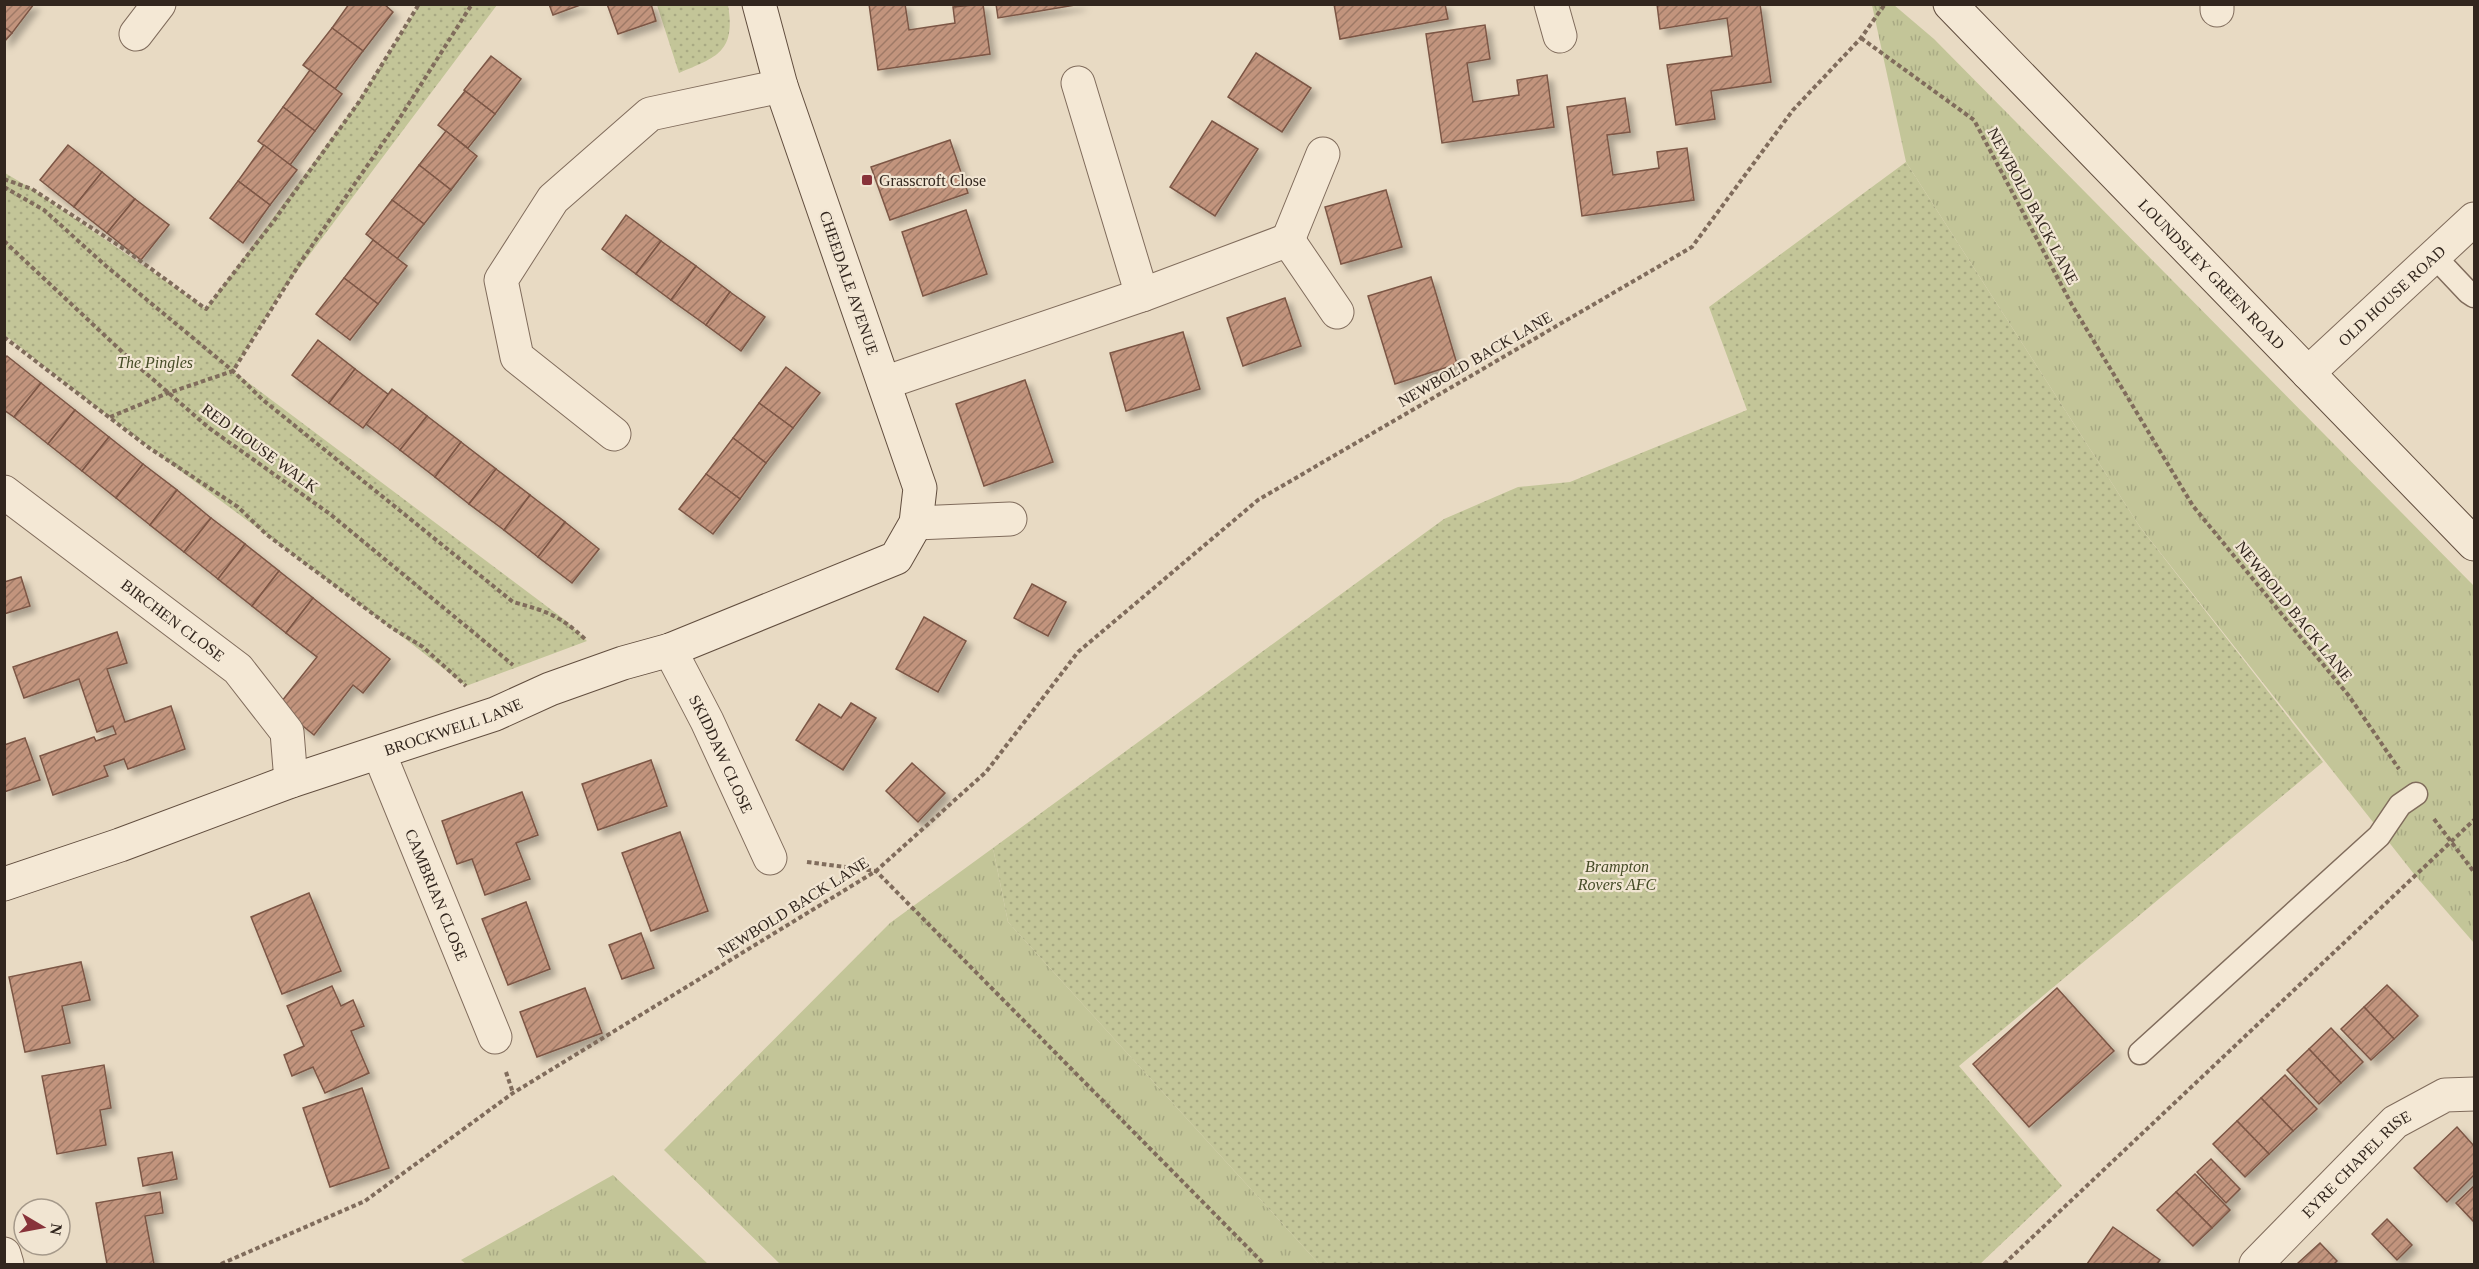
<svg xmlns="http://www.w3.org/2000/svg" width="2479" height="1269" viewBox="0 0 2479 1269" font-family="'Times New Roman',serif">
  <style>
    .grass { fill: url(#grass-tufts) }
    .park { fill: url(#park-dots) }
    .building { fill: url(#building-hatch); stroke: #7c5645; stroke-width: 1.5; filter: url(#shadow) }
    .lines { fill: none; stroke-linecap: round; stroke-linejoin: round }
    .lane-casing { stroke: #806c5c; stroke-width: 25 }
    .street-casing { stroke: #806c5c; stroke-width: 35 }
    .secondary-casing { stroke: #624e3f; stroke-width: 35 }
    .path { stroke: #806c5c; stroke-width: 4; stroke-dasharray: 4.5 3; stroke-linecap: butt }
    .lane { stroke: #f4e8d5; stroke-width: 22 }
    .street { stroke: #f4e8d5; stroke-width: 33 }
    .secondary { stroke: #f4e8d5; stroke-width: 33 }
    .poi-dot { fill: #88333a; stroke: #f1e5d2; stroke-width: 2 }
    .labels { text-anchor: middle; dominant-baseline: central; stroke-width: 4.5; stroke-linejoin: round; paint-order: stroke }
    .poi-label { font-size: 16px; fill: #32261e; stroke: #f1e5d2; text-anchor: start }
    .street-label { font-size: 16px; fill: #32261e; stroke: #f1e5d2 }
    .park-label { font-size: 16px; font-style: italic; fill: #464c27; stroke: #f1e5d2 }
  </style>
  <defs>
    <pattern id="grass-tufts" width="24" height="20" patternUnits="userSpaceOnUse" patternTransform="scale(1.5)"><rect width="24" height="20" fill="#c3c598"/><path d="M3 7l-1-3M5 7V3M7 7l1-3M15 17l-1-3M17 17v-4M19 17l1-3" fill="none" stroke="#a8a983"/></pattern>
    <pattern id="park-dots" width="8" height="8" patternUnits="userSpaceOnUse" patternTransform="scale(1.5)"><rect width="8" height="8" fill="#c3c598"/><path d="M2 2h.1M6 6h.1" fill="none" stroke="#a8a983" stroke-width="1.8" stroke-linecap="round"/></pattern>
    <pattern id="building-hatch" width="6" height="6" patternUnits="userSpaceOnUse" patternTransform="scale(1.5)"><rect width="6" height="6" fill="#c2947d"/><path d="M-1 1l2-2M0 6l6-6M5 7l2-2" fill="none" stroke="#9e7966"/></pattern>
    <filter id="shadow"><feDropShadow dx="5.5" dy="5.5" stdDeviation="3" flood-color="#0004"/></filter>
  </defs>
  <rect width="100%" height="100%" fill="#e8dac3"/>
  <g class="grass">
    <path d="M1872,5H1894L1934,39L2474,586V943L2414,874L2140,527L1906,162Z"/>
    <path d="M993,848L1008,922L1319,1264H780L664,1150L890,923Z"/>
    <path d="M613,1175L708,1264H466L461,1260Z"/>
  </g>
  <g class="park">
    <path d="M419,5H497L280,294L233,371L565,620L587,641L466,686C314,567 155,456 5,335V173L32,189L206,309L358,102Z"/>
    <path d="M657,5H728C736,52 717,57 679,73Z"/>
    <path d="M1906,162L2140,527L2323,762L1959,1066L2062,1186L1980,1264H1319L1008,922L993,848L1444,519L1518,487L1570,482L1747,410L1709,307Z"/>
  </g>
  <g class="building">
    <path d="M4,4H34L12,33L4,27Z"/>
    <path d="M349,4H384L393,12L363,51L332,28Z"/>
    <path d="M549,4H583L553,15Z"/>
    <path d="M607,4H651L656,21L618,34Z"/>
    <path d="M869,4H905L909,30L955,23L953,7L983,4L990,54L878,70Z"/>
    <path d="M996,4H1081L998,18Z"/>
    <path d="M1334,4H1445L1448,19L1340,39Z"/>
    <path d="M1657,4H1760L1771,82L1711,91L1715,119L1676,125L1667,65L1732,56L1727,18L1660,29Z"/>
    <path d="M1485,25L1490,59L1467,63L1473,102L1519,95L1517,80L1547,75L1554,127L1442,143L1426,34Z"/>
    <path d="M4,27L12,33L4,42Z"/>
    <path d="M332,28L363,51L335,89L303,65Z"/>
    <path d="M1256,53L1311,88L1282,132L1228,97Z"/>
    <path d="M491,56L521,79L495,114L464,90Z"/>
    <path d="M310,70L342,94L315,131L283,107Z"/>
    <path d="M465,91L495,114L468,148L438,125Z"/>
    <path d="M1625,98L1630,132L1607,135L1613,175L1659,168L1657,152L1687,148L1694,200L1582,216L1567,107Z"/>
    <path d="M283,107L315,131L290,165L258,141Z"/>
    <path d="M1212,121L1258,149L1215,216L1170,187Z"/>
    <path d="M446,131L477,156L451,190L419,165Z"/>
    <path d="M950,140L968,193L890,220L871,167Z"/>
    <path d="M68,145L102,172L74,207L40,180Z"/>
    <path d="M264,145L297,170L270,205L238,181Z"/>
    <path d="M419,165L451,190L424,224L392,200Z"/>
    <path d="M102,172L135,199L107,233L74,207Z"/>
    <path d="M238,181L270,205L243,243L210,218Z"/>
    <path d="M1386,190L1402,247L1341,264L1325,207Z"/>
    <path d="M135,199L169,225L141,260L107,233Z"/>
    <path d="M392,200L424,224L397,259L366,234Z"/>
    <path d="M966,210L987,274L923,296L902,232Z"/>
    <path d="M626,215L661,241L636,274L602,249Z"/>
    <path d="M373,240L407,266L378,304L344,278Z"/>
    <path d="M661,241L696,266L671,300L636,274Z"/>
    <path d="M696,266L730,292L706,325L671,300Z"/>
    <path d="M1431,277L1457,364L1395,384L1368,296Z"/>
    <path d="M344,278L378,304L350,340L316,314Z"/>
    <path d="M730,292L765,317L741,351L706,325Z"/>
    <path d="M1285,298L1301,346L1243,366L1227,318Z"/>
    <path d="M1183,332L1200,389L1126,411L1110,353Z"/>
    <path d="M318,340L355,369L329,403L292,375Z"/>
    <path d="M7,356L41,383L14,417L4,410V359Z"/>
    <path d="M786,367L820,393L793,428L759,403Z"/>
    <path d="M355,369L389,395L363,428L329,403Z"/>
    <path d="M1025,380L1053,462L984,486L956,404Z"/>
    <path d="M41,383L75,410L48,444L14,417Z"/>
    <path d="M392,389L427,416L400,450L366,424Z"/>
    <path d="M759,403L793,428L766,463L733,438Z"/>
    <path d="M75,410L109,437L82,471L48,444Z"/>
    <path d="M427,416L461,442L435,477L400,450Z"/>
    <path d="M109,437L143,464L116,498L82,471Z"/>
    <path d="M733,438L766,463L740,499L706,474Z"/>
    <path d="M461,442L496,469L469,504L435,477Z"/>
    <path d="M143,464L177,490L150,525L116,498Z"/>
    <path d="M496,469L530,495L504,530L469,504Z"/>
    <path d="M706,474L740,499L713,534L679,509Z"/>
    <path d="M177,490L211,518L184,552L150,525Z"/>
    <path d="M530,495L565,522L538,557L504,530Z"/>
    <path d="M211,518L245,544L218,579L184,552Z"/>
    <path d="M565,522L599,549L572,583L538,557Z"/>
    <path d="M245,544L279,571L252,606L218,579Z"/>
    <path d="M279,571L313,598L286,633L252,606Z"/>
    <path d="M21,577L30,606L4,614V582Z"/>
    <path d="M1032,584L1066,602L1048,636L1014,618Z"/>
    <path d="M313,598L390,659L363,693L353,685L314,735L278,706L317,657L286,633Z"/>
    <path d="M924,617L966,641L938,692L896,669Z"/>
    <path d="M117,632L127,663L107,669L125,722L171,706L185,749L128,769L124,759L104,766L108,776L53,795L40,756L94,737L96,741L116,734L113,726L97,732L79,679L24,698L13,667Z"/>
    <path d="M851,703L876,718L843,770L796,740L819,704L841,718Z"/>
    <path d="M25,738L40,780L4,792V745Z"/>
    <path d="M651,760L667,806L598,830L582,784Z"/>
    <path d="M912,763L945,793L918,822L886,791Z"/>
    <path d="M522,792L538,835L516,843L530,879L485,895L472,859L457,864L442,821Z"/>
    <path d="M680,832L708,911L651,931L622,853Z"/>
    <path d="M309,893L341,971L282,994L251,917Z"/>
    <path d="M526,902L550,969L508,985L482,919Z"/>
    <path d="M641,933L654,968L622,979L609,945Z"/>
    <path d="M81,962L90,1000L62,1006L70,1043L25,1052L9,977Z"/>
    <path d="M2387,985L2418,1016L2394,1039L2364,1007Z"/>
    <path d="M332,986L341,1006L353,1000L364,1026L351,1031L369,1073L325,1093L313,1067L292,1076L284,1055L304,1046L287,1006Z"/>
    <path d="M585,988L602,1033L537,1057L520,1012Z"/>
    <path d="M2057,988L2114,1051L2029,1127L1973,1064Z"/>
    <path d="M2364,1007L2394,1039L2371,1060L2341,1029Z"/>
    <path d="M2331,1028L2363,1062L2341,1083L2309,1049Z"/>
    <path d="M2309,1049L2341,1083L2319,1104L2287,1070Z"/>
    <path d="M104,1065L111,1108L100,1110L106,1145L57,1154L42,1076Z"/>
    <path d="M2285,1075L2317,1109L2293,1131L2261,1098Z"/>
    <path d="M362,1088L389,1168L330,1187L303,1108Z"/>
    <path d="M2261,1098L2293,1131L2269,1154L2237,1121Z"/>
    <path d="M2237,1121L2269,1154L2245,1177L2213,1144Z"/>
    <path d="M2457,1127L2474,1146V1175L2447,1202L2414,1168Z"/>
    <path d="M172,1152L177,1179L143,1186L138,1158Z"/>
    <path d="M2211,1159L2240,1189L2226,1203L2197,1172Z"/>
    <path d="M2195,1174L2230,1210L2212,1228L2176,1192Z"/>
    <path d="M2474,1186V1222L2456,1203Z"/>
    <path d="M160,1192L163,1213L145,1216L154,1264H107L96,1203Z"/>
    <path d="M2176,1192L2212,1228L2193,1246L2157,1210Z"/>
    <path d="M2387,1219L2412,1245L2397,1260L2372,1234Z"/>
    <path d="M2113,1227L2160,1260L2157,1264H2087Z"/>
    <path d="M2320,1243L2337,1261L2334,1264H2297Z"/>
  </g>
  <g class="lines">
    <defs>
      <g id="lane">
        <path d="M2434,256L2468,292L2474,296"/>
        <path d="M2140,1053L2379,836L2400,805L2416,794"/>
      </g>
      <g id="street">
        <path d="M1551,4L1560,36"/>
        <path d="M2217,4V10"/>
        <path d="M136,34L159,4"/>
        <path d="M1078,83L1142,295"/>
        <path d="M1288,240L1323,154"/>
        <path id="s1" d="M2308,373L2474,219"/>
        <path d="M884,383L1142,295L1288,240L1337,312"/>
        <path d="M614,434L517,357L501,280L553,199L650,114L781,86"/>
        <path id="s2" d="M4,492L238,669L287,732L291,781"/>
        <path d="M916,523L1010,519"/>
        <path id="s3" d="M670,650L707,721L770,858"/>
        <path id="s4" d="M379,753L495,1037"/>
        <path d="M4,1254L7,1264"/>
        <path id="s5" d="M2256,1264L2395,1122L2445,1095L2474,1094"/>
      </g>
      <g id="secondary">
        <path id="s6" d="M1950,4L2474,544"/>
        <path id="s7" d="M4,884L120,845L291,781L495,714L550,689L623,663L670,650L896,558L916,523L920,488L781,86L759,4"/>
      </g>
    </defs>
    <use href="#lane" class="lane-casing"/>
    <use href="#street" class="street-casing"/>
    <use href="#secondary" class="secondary-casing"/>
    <g class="path">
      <path d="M1861,38L1974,120L2072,305L2193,506L2349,696L2399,769"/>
      <path d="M4,179L32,189L124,249L206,309L273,222L359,102L419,4"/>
      <path d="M4,187L44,210L106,266L233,371L263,400L513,602C546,611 559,615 585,639"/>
      <path d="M4,241L133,362L209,428L330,514L513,665"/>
      <path d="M4,337L148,447L238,507L266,534L306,564L392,628L423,647L466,686"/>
      <path d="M110,417L168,393L233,371L300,263L394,127L472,4"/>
      <path d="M2434,819L2474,872"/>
      <path d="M807,862L876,871L1264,1264"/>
      <path d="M506,1072L513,1093"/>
      <path d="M221,1264L365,1201L513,1093L876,871L986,772L1078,652L1258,500L1692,247L1793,110L1861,38L1885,4"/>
      <path d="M2004,1264L2474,820"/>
    </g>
    <use href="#lane" class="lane"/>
    <use href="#street" class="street"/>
    <use href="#secondary" class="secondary"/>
  </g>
  <rect class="poi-dot" x="861" y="174" width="12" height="12" rx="3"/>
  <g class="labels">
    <g class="poi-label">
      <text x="879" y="180">Grasscroft Close</text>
    </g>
    <g class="street-label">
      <text transform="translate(2033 206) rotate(62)">NEWBOLD BACK LANE</text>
      <text stroke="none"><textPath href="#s6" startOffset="376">LOUNDSLEY GREEN ROAD</textPath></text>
      <text transform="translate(849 283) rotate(71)">CHEEDALE AVENUE</text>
      <text stroke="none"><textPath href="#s1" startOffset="114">OLD HOUSE ROAD</textPath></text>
      <text transform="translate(1475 359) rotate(-30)">NEWBOLD BACK LANE</text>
      <text transform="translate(260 448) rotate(36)">RED HOUSE WALK</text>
      <text transform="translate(2294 611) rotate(51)">NEWBOLD BACK LANE</text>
      <text stroke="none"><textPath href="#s2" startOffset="212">BIRCHEN CLOSE</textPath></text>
      <text stroke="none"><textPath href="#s7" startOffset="476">BROCKWELL LANE</textPath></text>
      <text stroke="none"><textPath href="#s3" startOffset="116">SKIDDAW CLOSE</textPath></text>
      <text stroke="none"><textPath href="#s4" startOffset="153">CAMBRIAN CLOSE</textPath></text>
      <text transform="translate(793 907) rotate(-32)">NEWBOLD BACK LANE</text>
      <text stroke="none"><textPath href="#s5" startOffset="142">EYRE CHAPEL RISE</textPath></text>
    </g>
    <g class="park-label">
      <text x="155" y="362">The Pingles</text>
      <text x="1617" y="866">Brampton<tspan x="1617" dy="18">Rovers AFC</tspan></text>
    </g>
  </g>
  <rect width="2479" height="1269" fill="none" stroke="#32261e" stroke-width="12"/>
  <g transform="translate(42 1227) rotate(100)"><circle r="28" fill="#f1e5d2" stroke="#a5998a" stroke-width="1.5"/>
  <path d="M0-4.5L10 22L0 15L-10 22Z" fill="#88333a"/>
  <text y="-9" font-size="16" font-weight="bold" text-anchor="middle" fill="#32261e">N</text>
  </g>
</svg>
